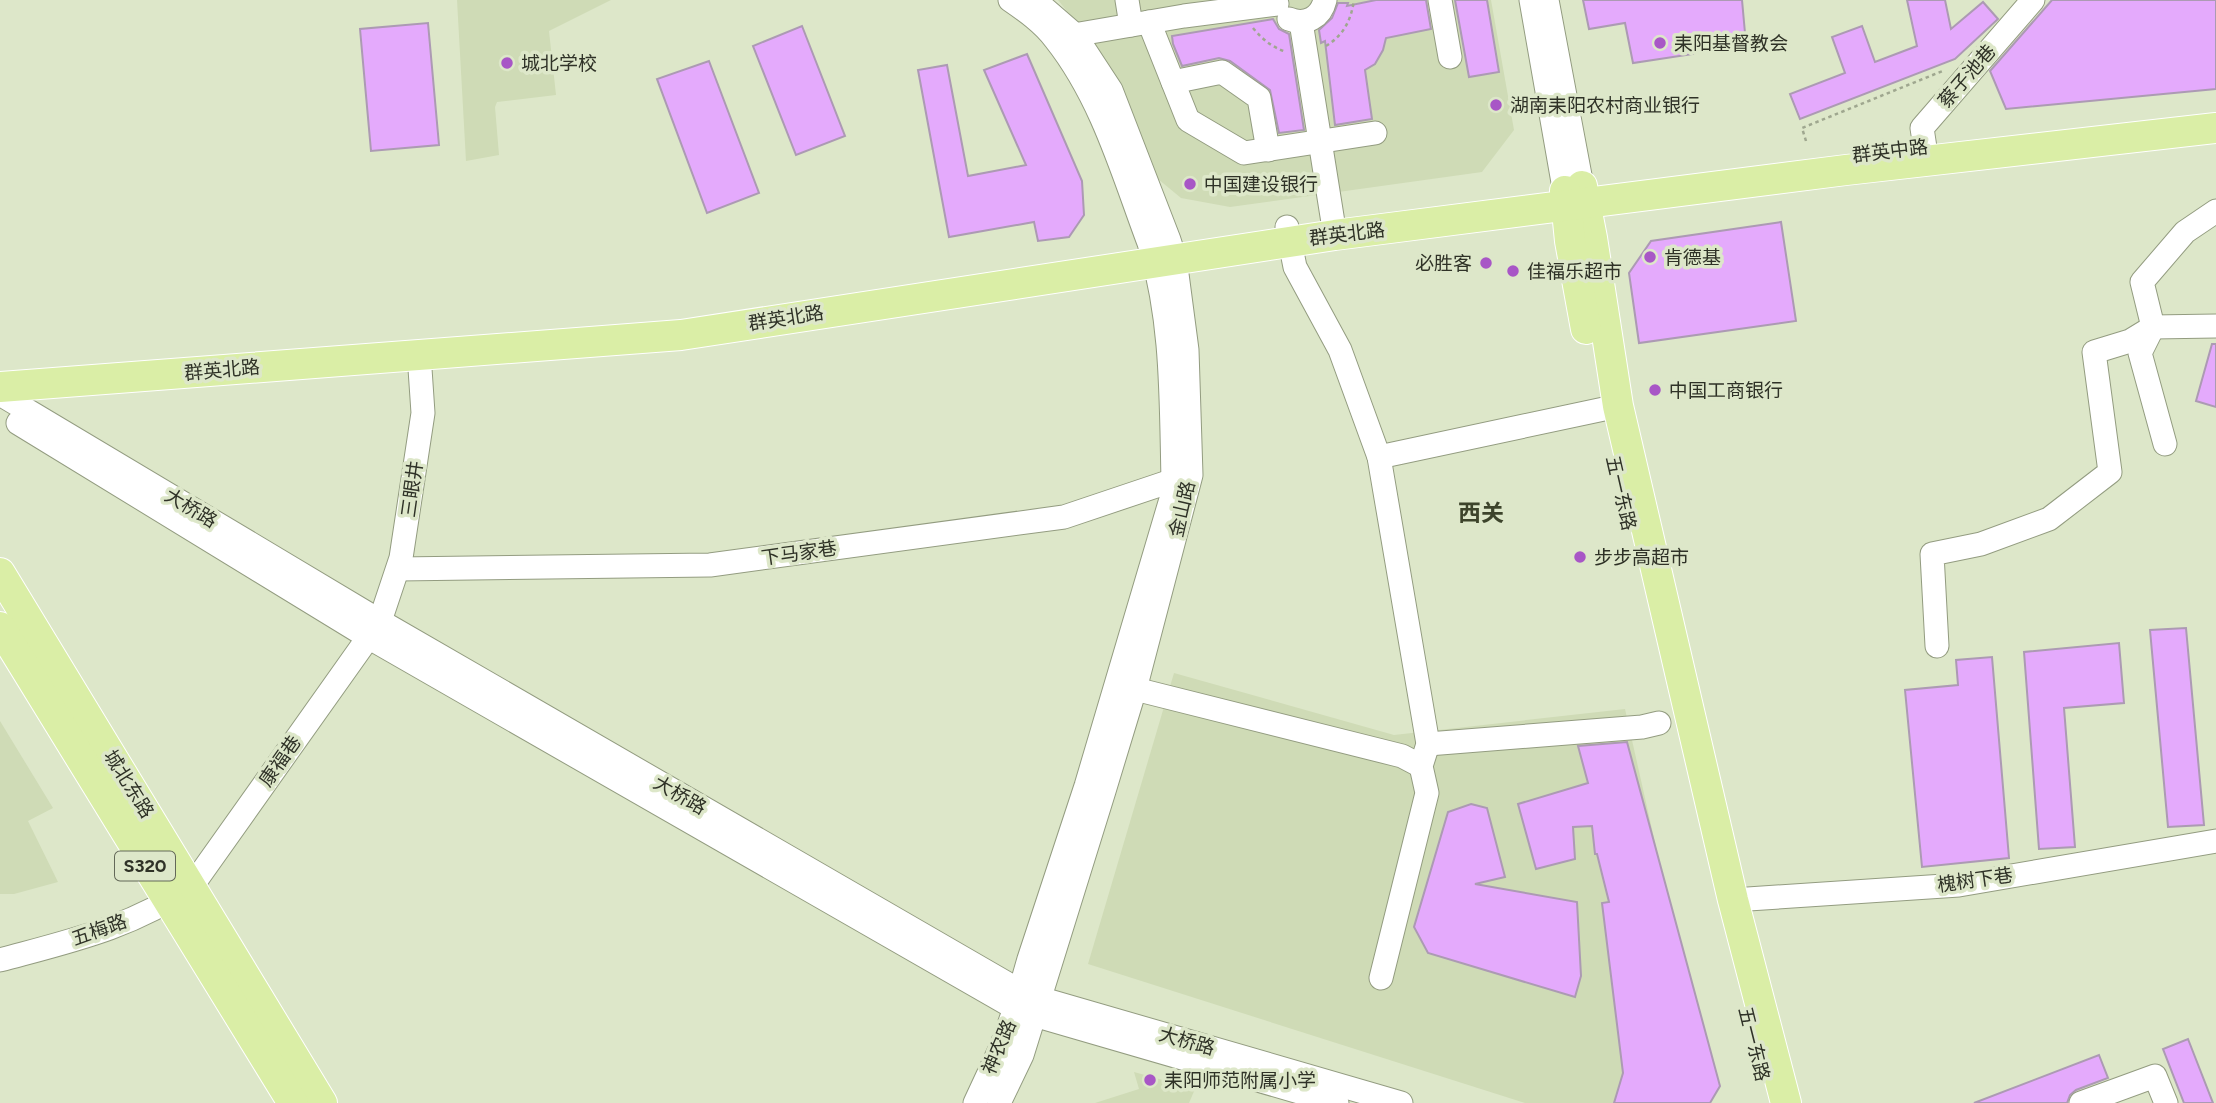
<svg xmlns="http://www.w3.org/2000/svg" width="2216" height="1103" viewBox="0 0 2216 1103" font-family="Figtree,'Noto Sans SC',sans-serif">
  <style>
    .built { fill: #cfdbb6 }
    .building { fill: #e4aafc; stroke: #ac9ab3; stroke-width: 2 }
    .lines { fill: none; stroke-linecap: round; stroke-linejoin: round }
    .minor-casing { stroke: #939c80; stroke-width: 25 }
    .major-casing { stroke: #fff; stroke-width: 32 }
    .path { stroke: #9fa78f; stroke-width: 2.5; stroke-dasharray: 3.5 3.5; stroke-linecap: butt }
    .minor { stroke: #fff; stroke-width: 23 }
    .major { stroke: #daeea6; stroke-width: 30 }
    .poi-dot { fill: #a856c6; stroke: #dde7c9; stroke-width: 2.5 }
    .labels { text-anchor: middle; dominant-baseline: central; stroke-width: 7; stroke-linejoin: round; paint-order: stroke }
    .shield { fill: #dde7c9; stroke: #636858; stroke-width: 2 }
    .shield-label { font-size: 18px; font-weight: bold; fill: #2f3227 }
    .poi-label { font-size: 19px; fill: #2f3227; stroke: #dde7c9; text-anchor: start }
    .street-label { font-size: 19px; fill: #2f3227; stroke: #dde7c9 }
    .quarter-label { font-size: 23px; font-weight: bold; fill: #3d442b; stroke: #dde7c9 }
  </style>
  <rect width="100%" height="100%" fill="#dde7c9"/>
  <g class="built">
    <path d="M457,0H611L549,31L556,95L497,102L495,107L499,155L466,161Z"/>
    <path d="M1058,0H1491L1514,130L1482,172L1230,207L1181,198L1152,174L1104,58Z"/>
    <path d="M1174,673L1394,735L1625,709L1665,887L1720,1086L1710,1103H1525L1088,964Z"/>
    <path d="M0,721L53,808L28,821L58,882L14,894H0Z"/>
    <path d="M1134,1072L1195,1089L1189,1103H1095L1139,1089Z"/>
  </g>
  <g class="building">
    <path d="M1376,0H1426L1431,29L1386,38L1383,50L1375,64L1365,70L1372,119L1335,125L1325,41L1321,43L1319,30L1332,18L1338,3H1348L1347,6Z"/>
    <path d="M1455,0H1487L1499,72L1469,77Z"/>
    <path d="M1583,0H1742L1746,44L1692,49L1693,54L1633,63L1625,23L1589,29Z"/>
    <path d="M1907,0H1945L1951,29L1983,2L1998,19L1955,59L1800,119L1790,94L1845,73L1832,37L1862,26L1875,62L1917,46Z"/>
    <path d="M2052,0H2216V89L2006,109L1990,71Z"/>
    <path d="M1273,19L1279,29L1289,34L1304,130L1279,133L1270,90L1230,61L1219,58L1182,66L1173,44L1172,36Z"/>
    <path d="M428,23L439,145L371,151L360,29Z"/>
    <path d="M802,26L845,136L796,155L753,46Z"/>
    <path d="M1027,54L1082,181L1084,215L1069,237L1038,241L1034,222L949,237L918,70L947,65L968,176L1026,165L984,70Z"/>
    <path d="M709,61L759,193L707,213L657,79Z"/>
    <path d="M1781,222L1796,321L1639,343L1629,273L1651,241Z"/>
    <path d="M2212,344H2216V407L2196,401Z"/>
    <path d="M2186,628L2204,825L2168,827L2150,630Z"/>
    <path d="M2119,643L2124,703L2064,708L2075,847L2039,849L2024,652Z"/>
    <path d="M1992,657L2009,858L1922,867L1905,690L1958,685L1956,660Z"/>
    <path d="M1627,742L1720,1086L1710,1103H1614L1623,1073L1602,903L1609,902L1597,854H1595L1592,826L1573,827L1575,859L1536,869L1518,804L1588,783L1578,746Z"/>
    <path d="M1471,804L1487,808L1505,877L1475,884L1577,902L1581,976L1575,997L1428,953L1414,927L1448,812Z"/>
    <path d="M2188,1039L2213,1103H2184L2163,1049Z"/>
    <path d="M2099,1055L2108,1078L2076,1090L2070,1095L2067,1103H1974Z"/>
  </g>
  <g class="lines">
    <defs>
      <g id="minor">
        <path d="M1127,0L1131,25"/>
        <path d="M1440,0L1450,57"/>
        <path d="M1531,0L1564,188"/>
        <path d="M1547,0L1582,186"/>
        <path d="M1289,19C1306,26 1321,17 1325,0"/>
        <path d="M1149,22L1188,120L1244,153L1375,133"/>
        <path d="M1301,22L1335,235"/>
        <path d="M1062,37L1184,16L1277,4"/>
        <path d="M1173,82L1222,72L1259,98L1268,150"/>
        <path d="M1927,161L1922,128L2033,0"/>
        <path d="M1287,227L1295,267L1340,350L1379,457L1428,744L1421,766L1427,793L1381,978"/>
        <path d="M0,394L380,621L1020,991L1039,998L1401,1103"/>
        <path d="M18,423L368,637L1015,1008L1034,1015L1337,1103"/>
        <path d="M2165,444L2140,353L2153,327L2142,282L2185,232L2216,211"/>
        <path d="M1379,457L1618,406"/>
        <path d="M398,569L710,565L1064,517L1186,476"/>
        <path d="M1937,646L1932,554L1981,544L2049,519L2110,472L2094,352L2130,341L2153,327L2216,326"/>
        <path d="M1135,689L1402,756L1421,766"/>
        <path d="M1428,744L1642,727L1659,723"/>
        <path d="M1733,900L1959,885L2216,841"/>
        <path d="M0,960C70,941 131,928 192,886L380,621L401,558L423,413L419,354"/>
        <path d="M975,1103L1002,1045L1015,1008L1029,959L1086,786L1171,499L1173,480C1171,401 1173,320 1149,243C1123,174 1102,98 1055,39C1043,23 1026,11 1010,0"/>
        <path d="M999,1103L1022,1055L1104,791L1135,689L1191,475L1187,350L1175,259L1169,240L1111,90L1075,35L1037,2"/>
        <path d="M2081,1103L2155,1076L2166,1103"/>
      </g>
      <g id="major">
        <path d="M1582,186L1592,238L1618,406L1733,900L1786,1103"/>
        <path d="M1565,191L1570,241L1586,329"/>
        <path d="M0,387L681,335L1335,235L1846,170L2216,128"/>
        <path d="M0,573L322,1103"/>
        <path d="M0,627L293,1103"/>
      </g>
    </defs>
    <use href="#minor" class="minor-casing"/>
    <use href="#major" class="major-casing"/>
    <g class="path">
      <path d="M1253,28C1263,40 1272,47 1286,52"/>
      <path d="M1326,46C1344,35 1351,20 1354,0"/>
      <path d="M1806,141L1802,128L1945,70"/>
    </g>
    <use href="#minor" class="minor"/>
    <use href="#major" class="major"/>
  </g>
  <g class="poi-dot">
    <circle cx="1660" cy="43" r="7"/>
    <circle cx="507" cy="63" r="7"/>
    <circle cx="1496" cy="105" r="7"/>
    <circle cx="1190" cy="184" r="7"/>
    <circle cx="1650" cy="257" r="7"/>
    <circle cx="1486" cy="263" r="7"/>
    <circle cx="1513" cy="271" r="7"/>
    <circle cx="1655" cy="390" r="7"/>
    <circle cx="1580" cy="557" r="7"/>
    <circle cx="1150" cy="1080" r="7"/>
  </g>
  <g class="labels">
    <rect class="shield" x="115" y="851.5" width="60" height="29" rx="5"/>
    <g class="shield-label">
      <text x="145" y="866">S320</text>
    </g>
    <g class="poi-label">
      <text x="1674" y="43">耒阳基督教会</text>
      <text x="521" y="63">城北学校</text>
      <text x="1510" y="105">湖南耒阳农村商业银行</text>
      <text x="1204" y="184">中国建设银行</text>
      <text x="1664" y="257">肯德基</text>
      <text x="1472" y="263" text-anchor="end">必胜客</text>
      <text x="1527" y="271">佳福乐超市</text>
      <text x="1669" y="390">中国工商银行</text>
      <text x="1594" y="557">步步高超市</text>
      <text x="1164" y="1080">耒阳师范附属小学</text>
    </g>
    <g class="street-label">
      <text transform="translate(1967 76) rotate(-49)">蔡子池巷</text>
      <text transform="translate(1890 151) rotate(-7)">群英中路</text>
      <text transform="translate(1347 234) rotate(-7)">群英北路</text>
      <text transform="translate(786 318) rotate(-9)">群英北路</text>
      <text transform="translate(222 370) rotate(-5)">群英北路</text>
      <text transform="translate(412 489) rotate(-82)">三眼井</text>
      <text transform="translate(1621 493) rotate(77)">五一东路</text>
      <text transform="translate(191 508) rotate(31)">大桥路</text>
      <text transform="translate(1182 509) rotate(-77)">金山路</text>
      <text transform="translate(799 553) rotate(-8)">下马家巷</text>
      <text transform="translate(280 761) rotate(-55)">康福巷</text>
      <text transform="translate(129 784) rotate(58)">城北东路</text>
      <text transform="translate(680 795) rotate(30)">大桥路</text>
      <text transform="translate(1975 880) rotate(-8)">槐树下巷</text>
      <text transform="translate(99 930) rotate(-20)">五梅路</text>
      <text transform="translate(1187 1041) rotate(16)">大桥路</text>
      <text transform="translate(1754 1044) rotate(76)">五一东路</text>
      <text transform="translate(999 1047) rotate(-67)">神农路</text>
    </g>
    <g class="quarter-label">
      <text x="1481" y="513">西关</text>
    </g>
  </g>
</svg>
